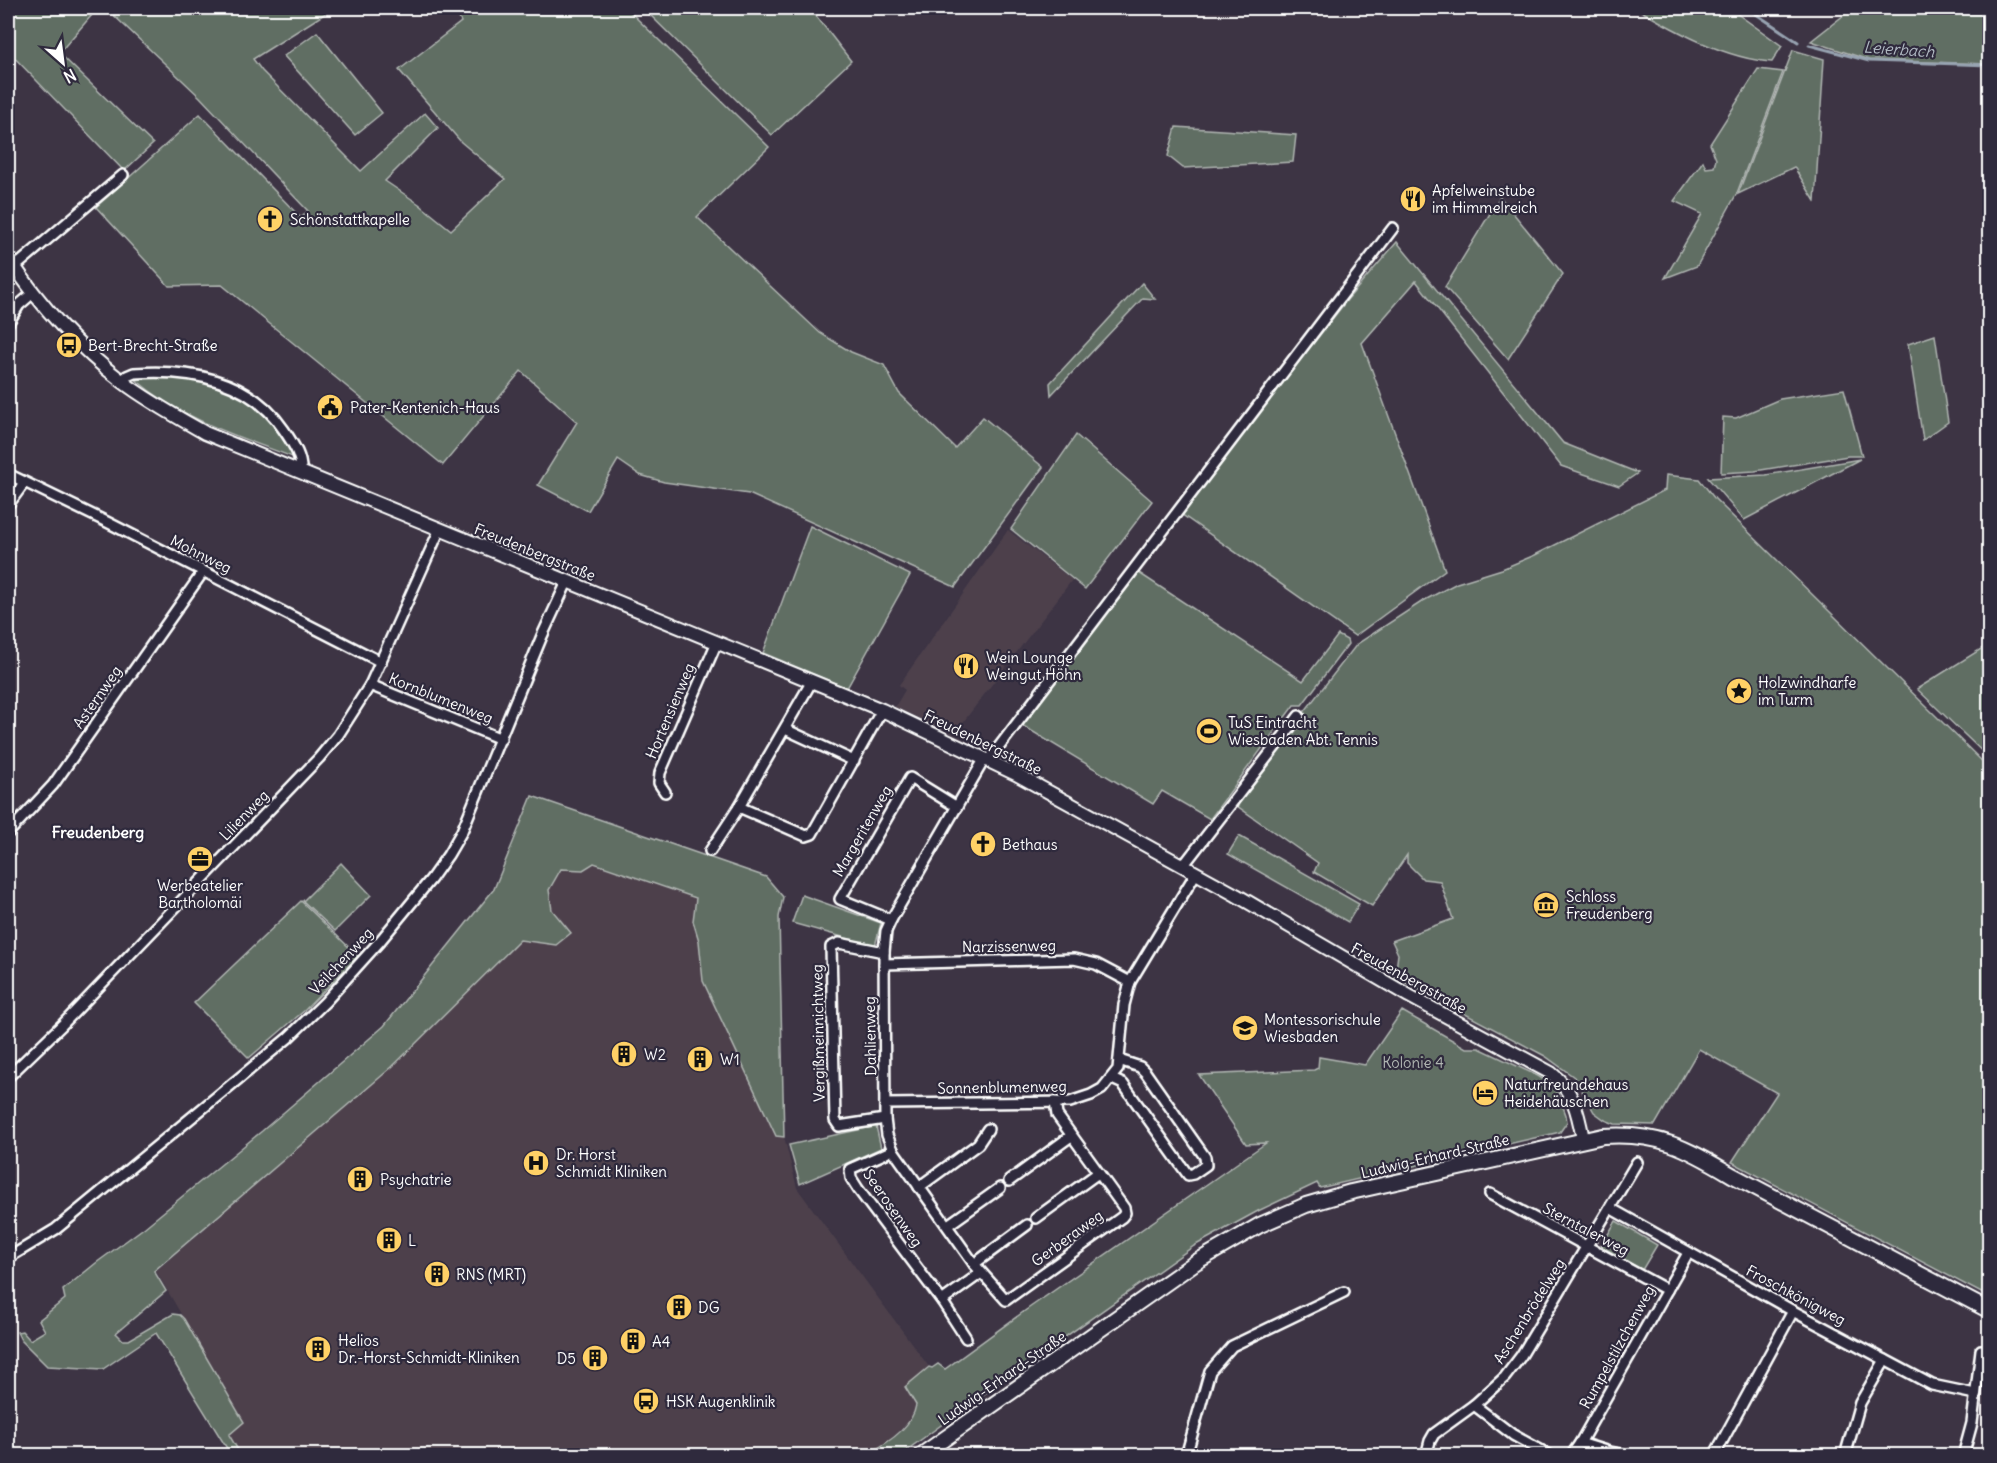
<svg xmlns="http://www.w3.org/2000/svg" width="1997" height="1463" viewBox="0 0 1997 1463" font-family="Delius,sans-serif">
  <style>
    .built { fill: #4d414c }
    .green { fill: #616e64; stroke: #b0b6b2; stroke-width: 1.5 }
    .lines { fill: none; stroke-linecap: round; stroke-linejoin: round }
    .stream { stroke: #97a3b1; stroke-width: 3 }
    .minor-casing { stroke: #fff; stroke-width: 14 }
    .tertiary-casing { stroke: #fff; stroke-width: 16 }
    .secondary-casing { stroke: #fff; stroke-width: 18 }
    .minor { stroke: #2f2a3d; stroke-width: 9 }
    .tertiary { stroke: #2f2a3d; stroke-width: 12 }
    .secondary { stroke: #2f2a3d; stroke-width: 14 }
    .labels { text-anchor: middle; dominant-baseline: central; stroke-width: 4.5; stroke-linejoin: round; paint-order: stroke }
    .poi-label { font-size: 15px; fill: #fff; stroke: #2f2a3d; text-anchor: start }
    .street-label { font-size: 15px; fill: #fff; stroke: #2f2a3d }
    .park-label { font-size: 15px; fill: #b0b6b2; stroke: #2f2a3d }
    .water-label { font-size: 16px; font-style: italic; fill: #b1bac4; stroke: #2f2a3d }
    .neighbourhood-label { font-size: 16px; font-weight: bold; fill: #fff; stroke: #2f2a3d }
  </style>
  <rect width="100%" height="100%" fill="#3d3444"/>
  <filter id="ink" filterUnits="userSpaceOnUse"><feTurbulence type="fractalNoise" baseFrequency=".0167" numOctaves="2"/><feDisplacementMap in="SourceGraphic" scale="12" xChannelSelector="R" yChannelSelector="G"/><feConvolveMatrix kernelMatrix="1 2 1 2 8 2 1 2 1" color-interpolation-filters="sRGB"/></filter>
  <g filter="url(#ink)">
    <g class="built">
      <path d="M1008,530L1072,580L954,734L895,707L905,690L899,685Z"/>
      <path d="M594,863L697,898L693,921L699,941L703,981L776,1135L784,1137L797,1188L929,1367L905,1387L916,1405L914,1417L885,1445L865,1455H241L229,1435L244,1422L156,1271L392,1067L520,940L556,945L570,933L552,910L549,890L561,869L583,870Z"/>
    </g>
    <g class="green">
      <path d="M8,8H98L59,53L153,144L124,171L8,51Z"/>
      <path d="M106,8H334L253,59L262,71L361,171L425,113L438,128L385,181L419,204L451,230L505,179L461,142L399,70L461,22L454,8H626L769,147L697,217L820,333L851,352L884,365L899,393L955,448L983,417L1043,467L955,587L749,494L664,482L640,475L618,460L588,511L538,485L577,422L521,371L443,465L222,285L169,286L96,207L200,114L301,218L308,211L200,97Z"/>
      <path d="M643,8H810L851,61L772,135Z"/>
      <path d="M1636,8H1729L1782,46L1772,62C1726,59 1675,31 1636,8Z"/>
      <path d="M1853,8H1989V64L1869,60L1811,41Z"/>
      <path d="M317,32L382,113L355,135L284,56Z"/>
      <path d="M1793,50L1824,59L1815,201L1794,167L1738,194Z"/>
      <path d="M1758,69L1783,72L1737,193L1697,266L1665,278L1702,214L1674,201L1703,161L1706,168L1714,167L1716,159L1710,144Z"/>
      <path d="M1176,127L1296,135L1293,162L1183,168L1168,156Z"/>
      <path d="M1500,197L1563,274L1508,359L1445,287Z"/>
      <path d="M1397,242L1563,443L1638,473L1619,486L1561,466L1416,281L1362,343L1445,570L1355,636L1181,514L1347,300Z"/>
      <path d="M1142,283L1155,299L1143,298L1051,395L1050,383Z"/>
      <path d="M1935,335L1948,422L1923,440L1908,344Z"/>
      <path d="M166,375C183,378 202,379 218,384C254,396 276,427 295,458C240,437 181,419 136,380Z"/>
      <path d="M1844,389L1862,456H1848L1755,471L1721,473L1723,417L1736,418L1780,399Z"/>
      <path d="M1076,435L1152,501L1085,589L1011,529Z"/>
      <path d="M1860,459L1744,520L1708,478L1766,475Z"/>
      <path d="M1666,475L1699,479L1715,499L1989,768V1297L1732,1162L1777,1093L1699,1049L1655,1125L1615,1124L1605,1120L1594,1112L1574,1077L1545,1056L1395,977L1398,954L1392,941L1453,919L1440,881L1423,879L1407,863V855L1372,906L1314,872L1318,863L1237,806L1299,721L1298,720L1357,644L1423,601L1457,583L1502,569L1535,555L1665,490Z"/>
      <path d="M810,526L910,575L847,688L763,653Z"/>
      <path d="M1139,573L1303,681L1338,635L1347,640L1348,644L1302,705H1294L1210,819L1162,791L1153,804L1020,724Z"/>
      <path d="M1989,644V758L1917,689Z"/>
      <path d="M532,796L766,877L783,897L779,917L784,1137L776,1136L703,981L699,941L693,921L696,898L594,863L583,870L561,869L549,890L552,910L571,933L556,945L520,940L392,1067L154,1271L166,1291L116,1333L123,1340H129L173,1314L180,1315L184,1319L244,1422L229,1435L241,1455H231L156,1333L103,1369L47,1366L21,1340L17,1332L22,1331L30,1340L45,1331L39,1320L65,1299L63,1290L96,1263L145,1227L262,1131L384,1026L494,889Z"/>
      <path d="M1239,836L1359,904L1348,922L1228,854Z"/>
      <path d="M341,863L371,895L335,931L303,901Z"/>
      <path d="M802,895L881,923L875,946L792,923Z"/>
      <path d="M301,901L358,956L305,1010L249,1058L194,1003Z"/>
      <path d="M1402,1011L1466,1048H1479L1538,1076L1549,1083L1558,1093L1566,1115L1567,1122L1560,1132L1320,1188L1317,1183L1258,1211L1194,1246L970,1404L900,1455H865C885,1445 912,1429 916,1405L905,1387L929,1367L932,1368L938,1364L945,1369L1026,1310L1266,1143L1246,1144L1199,1075L1314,1070L1318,1068L1319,1057L1365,1065Z"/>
      <path d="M876,1126L881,1148L800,1184L789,1145Z"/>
      <path d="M1616,1221L1657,1245L1642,1270L1601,1246Z"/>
    </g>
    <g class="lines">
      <g class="stream">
        <path d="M1747,8L1798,42"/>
        <path d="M1809,45L1869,61L1990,65"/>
      </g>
      <defs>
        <g id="minor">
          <path d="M15,267L123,175"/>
          <path d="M8,323L19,305L33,293"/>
          <path d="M121,381L127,376L134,373C191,369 250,379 284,430C293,444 302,456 301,472"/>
          <path d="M8,474L107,522L381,662"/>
          <path d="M8,505L24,483"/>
          <path d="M370,685L501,739"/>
          <path d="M785,729L854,761"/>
          <path d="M985,758L891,920L886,931L884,952L885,1119L887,1135L893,1150L974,1264L1006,1300L1122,1217L1125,1213L1124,1208L1057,1115L1055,1102"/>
          <path d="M989,760L1393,228"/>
          <path d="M665,792L659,783L660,773L717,642"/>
          <path d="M739,807L806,836L812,834L882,710"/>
          <path d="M8,833L53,785L203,572"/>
          <path d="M710,851L739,807L812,681"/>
          <path d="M1183,866L1299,716"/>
          <path d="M891,920L840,899L910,778L957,807"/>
          <path d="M884,952L839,943L831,947L835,1120L839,1126L885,1119"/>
          <path d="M884,964L1074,959L1096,964L1130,982"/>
          <path d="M8,1077L62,1025L319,758L338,735L370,685L440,529"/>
          <path d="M1112,1079L1123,1084L1188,1175L1193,1174L1206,1165L1205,1157L1146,1073L1140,1067L1119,1060"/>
          <path d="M885,1104L1070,1102L1091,1095L1102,1089L1118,1069L1124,1005L1130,982L1196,873"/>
          <path d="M893,1150L850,1169L851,1178L858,1189L942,1301L981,1273"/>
          <path d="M1009,1181L1071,1136"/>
          <path d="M919,1187L978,1144L988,1129"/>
          <path d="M1490,1194L1667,1290"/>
          <path d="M1610,1208L1793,1311L1932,1385L1975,1394"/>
          <path d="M1036,1218L1098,1173"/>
          <path d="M948,1225L1000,1188"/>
          <path d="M8,1258L56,1229L288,1038L325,1002L380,941L431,879L448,855L462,831L542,636L567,582"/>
          <path d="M974,1264L1027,1225"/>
          <path d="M942,1301L966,1338"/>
          <path d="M1474,1405L1513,1435L1551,1456"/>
          <path d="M1580,1443L1609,1452L1631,1456"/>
          <path d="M1186,1456L1210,1371L1232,1346L1344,1292"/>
          <path d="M1426,1456L1430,1441L1434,1434L1474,1405L1505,1377L1521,1356L1637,1162"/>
          <path d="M1571,1456L1580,1443L1688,1253"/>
          <path d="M1714,1456L1793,1311"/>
          <path d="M1845,1456L1860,1403L1885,1360"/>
          <path d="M1963,1456L1972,1423L1981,1350"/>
        </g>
        <path id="tertiary" d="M8,257C39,304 77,347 123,382C148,401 177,417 205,433L882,710L1016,774L1236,895L1409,996L1551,1073C1574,1091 1578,1113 1583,1139"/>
        <path id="secondary" d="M920,1456L1196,1262L1260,1225L1306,1205L1351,1192L1603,1136C1658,1132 1687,1148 1732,1175L1990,1311"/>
      </defs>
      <use href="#minor" class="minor-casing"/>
      <use href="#tertiary" class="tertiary-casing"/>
      <use href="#secondary" class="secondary-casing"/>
      <use href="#minor" class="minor"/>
      <use href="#tertiary" class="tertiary"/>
      <use href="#secondary" class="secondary"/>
    </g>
  </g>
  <defs>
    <symbol id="restaurant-disc" viewBox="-11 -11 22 22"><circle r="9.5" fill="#ffd166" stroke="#2f2a3d"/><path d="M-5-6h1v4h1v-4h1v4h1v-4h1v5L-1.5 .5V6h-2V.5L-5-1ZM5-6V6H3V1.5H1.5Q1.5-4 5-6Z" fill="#111"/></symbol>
    <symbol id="church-disc" viewBox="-11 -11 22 22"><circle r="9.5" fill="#ffd166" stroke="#2f2a3d"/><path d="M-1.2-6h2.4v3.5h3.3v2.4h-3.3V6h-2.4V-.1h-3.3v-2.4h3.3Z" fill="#111"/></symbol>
    <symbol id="bus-disc" viewBox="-11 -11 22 22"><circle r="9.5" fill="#ffd166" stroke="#2f2a3d"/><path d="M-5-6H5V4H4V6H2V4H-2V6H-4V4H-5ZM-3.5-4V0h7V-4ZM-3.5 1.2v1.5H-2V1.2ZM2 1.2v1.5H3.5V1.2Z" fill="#111"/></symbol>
    <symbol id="civic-disc" viewBox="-11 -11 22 22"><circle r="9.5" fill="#ffd166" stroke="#2f2a3d"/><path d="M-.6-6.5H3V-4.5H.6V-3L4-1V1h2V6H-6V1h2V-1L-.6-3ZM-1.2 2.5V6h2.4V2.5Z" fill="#111"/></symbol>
    <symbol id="sight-disc" viewBox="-11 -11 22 22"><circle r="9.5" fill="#ffd166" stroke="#2f2a3d"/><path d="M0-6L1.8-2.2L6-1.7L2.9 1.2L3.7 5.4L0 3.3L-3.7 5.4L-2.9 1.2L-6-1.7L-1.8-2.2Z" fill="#111"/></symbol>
    <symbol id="stadium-disc" viewBox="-11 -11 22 22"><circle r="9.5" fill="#ffd166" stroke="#2f2a3d"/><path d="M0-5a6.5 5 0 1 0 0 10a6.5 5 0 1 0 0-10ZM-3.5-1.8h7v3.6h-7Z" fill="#111"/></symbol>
    <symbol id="office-disc" viewBox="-11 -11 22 22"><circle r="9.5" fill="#ffd166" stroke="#2f2a3d"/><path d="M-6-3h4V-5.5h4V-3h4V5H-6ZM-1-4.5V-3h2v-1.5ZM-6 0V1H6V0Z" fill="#111"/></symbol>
    <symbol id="museum-disc" viewBox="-11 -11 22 22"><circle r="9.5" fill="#ffd166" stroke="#2f2a3d"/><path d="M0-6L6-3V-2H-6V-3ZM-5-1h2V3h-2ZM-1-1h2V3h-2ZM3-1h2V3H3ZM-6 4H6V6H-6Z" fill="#111"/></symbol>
    <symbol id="school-disc" viewBox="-11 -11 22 22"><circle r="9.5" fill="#ffd166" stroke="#2f2a3d"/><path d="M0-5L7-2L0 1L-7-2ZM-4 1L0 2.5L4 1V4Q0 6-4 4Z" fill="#111"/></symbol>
    <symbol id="building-disc" viewBox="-11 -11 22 22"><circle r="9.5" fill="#ffd166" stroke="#2f2a3d"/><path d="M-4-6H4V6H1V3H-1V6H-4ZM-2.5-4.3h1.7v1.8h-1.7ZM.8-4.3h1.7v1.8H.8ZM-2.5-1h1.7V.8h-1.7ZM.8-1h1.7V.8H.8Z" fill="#111"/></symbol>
    <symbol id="hotel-disc" viewBox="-11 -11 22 22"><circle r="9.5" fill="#ffd166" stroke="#2f2a3d"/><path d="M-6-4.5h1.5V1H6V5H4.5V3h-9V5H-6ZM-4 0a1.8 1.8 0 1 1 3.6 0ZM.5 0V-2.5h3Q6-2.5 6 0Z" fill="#111"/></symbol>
    <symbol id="hospital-disc" viewBox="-11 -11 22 22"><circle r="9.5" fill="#ffd166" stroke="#2f2a3d"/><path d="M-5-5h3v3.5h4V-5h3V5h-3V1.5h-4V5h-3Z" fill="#111"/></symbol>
  </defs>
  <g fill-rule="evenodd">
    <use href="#restaurant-disc" x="1398" y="184" width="30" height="30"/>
    <use href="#church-disc" x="255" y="204" width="30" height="30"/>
    <use href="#bus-disc" x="54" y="330" width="30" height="30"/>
    <use href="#civic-disc" x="315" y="392" width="30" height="30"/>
    <use href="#restaurant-disc" x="951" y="651" width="30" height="30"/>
    <use href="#sight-disc" x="1724" y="676" width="30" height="30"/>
    <use href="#stadium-disc" x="1194" y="716" width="30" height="30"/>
    <use href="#church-disc" x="968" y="829" width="30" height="30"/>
    <use href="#office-disc" x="185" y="844" width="30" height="30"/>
    <use href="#museum-disc" x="1531" y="890" width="30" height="30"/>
    <use href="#school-disc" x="1230" y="1013" width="30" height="30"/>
    <use href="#building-disc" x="609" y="1039" width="30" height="30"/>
    <use href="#building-disc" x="685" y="1044" width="30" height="30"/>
    <use href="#hotel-disc" x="1470" y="1078" width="30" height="30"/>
    <use href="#hospital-disc" x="521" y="1148" width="30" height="30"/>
    <use href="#building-disc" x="345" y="1164" width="30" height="30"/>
    <use href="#building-disc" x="374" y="1225" width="30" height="30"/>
    <use href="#building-disc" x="422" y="1259" width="30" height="30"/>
    <use href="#building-disc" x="664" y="1292" width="30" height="30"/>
    <use href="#building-disc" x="618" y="1326" width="30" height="30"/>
    <use href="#building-disc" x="303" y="1334" width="30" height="30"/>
    <use href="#building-disc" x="580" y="1343" width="30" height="30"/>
    <use href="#bus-disc" x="631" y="1386" width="30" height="30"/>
  </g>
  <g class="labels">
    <g class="poi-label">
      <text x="1432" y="190">Apfelweinstube<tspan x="1432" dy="17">im Himmelreich</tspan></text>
      <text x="290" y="219">Schönstattkapelle</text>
      <text x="88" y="345">Bert-Brecht-Straße</text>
      <text x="350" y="407">Pater-Kentenich-Haus</text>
      <text x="986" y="657">Wein Lounge<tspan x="986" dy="17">Weingut Höhn</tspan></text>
      <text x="1758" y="682">Holzwindharfe<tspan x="1758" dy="17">im Turm</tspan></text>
      <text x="1228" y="722">TuS Eintracht<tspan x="1228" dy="17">Wiesbaden Abt. Tennis</tspan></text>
      <text x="1002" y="844">Bethaus</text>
      <text x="200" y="885" text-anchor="middle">Werbeatelier<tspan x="200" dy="17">Bartholomäi</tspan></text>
      <text x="1566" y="896">Schloss<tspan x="1566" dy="17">Freudenberg</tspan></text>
      <text x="1264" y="1019">Montessorischule<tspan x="1264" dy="17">Wiesbaden</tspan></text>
      <text x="644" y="1054">W2</text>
      <text x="720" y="1059">W1</text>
      <text x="1504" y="1084">Naturfreundehaus<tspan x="1504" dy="17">Heidehäuschen</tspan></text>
      <text x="556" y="1154">Dr. Horst<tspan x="556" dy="17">Schmidt Kliniken</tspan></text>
      <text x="380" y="1179">Psychatrie</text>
      <text x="408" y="1240">L</text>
      <text x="456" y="1274">RNS (MRT)</text>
      <text x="698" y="1307">DG</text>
      <text x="338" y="1340">Helios<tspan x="338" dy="17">Dr.-Horst-Schmidt-Kliniken</tspan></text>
      <text x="652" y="1341">A4</text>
      <text x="576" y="1358" text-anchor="end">D5</text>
      <text x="666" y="1401">HSK Augenklinik</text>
    </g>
    <g class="street-label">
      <text transform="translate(535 552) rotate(22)">Freudenbergstraße</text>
      <text transform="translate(201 554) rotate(27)">Mohnweg</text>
      <text transform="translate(97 697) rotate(-55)">Asternweg</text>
      <text transform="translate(441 698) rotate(22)">Kornblumenweg</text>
      <text transform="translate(670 711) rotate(-67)">Hortensienweg</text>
      <text transform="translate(983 742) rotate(26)">Freudenbergstraße</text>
      <text transform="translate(244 815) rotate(-46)">Lilienweg</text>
      <text transform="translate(862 831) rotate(-60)">Margeritenweg</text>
      <text transform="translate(1009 946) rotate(-1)">Narzissenweg</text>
      <text transform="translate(341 961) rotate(-47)">Veilchenweg</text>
      <text transform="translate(1409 978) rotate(29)">Freudenbergstraße</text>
      <text transform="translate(818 1033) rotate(-91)">Vergißmeinnichtweg</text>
      <text transform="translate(870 1036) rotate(-91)">Dahlienweg</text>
      <text transform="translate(1002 1087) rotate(-1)">Sonnenblumenweg</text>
      <text transform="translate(1435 1156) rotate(-13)">Ludwig-Erhard-Straße</text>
      <text transform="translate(893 1208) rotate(55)">Seerosenweg</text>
      <text transform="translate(1586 1229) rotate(28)">Sterntalerweg</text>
      <text transform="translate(1067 1238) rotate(-36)">Gerberaweg</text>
      <text transform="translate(1796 1295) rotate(28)">Froschkönigweg</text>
      <text transform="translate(1529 1311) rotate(-58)">Aschenbrödelweg</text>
      <text transform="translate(1617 1347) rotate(-61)">Rumpelstilzchenweg</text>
      <text transform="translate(1002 1378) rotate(-35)">Ludwig-Erhard-Straße</text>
    </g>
    <g class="park-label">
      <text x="1413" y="1062">Kolonie 4</text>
    </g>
    <g class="water-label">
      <text transform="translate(1899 49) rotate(4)">Leierbach</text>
    </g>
    <g class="neighbourhood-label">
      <text x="98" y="832">Freudenberg</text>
    </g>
  </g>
  <rect width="1997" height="1463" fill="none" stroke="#2f2a3d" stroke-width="30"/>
  <rect x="15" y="15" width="1967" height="1433" fill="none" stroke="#fff" stroke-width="2" filter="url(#ink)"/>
  <g transform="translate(63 63) rotate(152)" stroke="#2f2a3d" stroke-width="4.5" paint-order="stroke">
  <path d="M0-4.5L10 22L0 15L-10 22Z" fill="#ffffff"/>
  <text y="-9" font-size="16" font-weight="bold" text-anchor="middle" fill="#ffffff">N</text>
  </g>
</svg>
